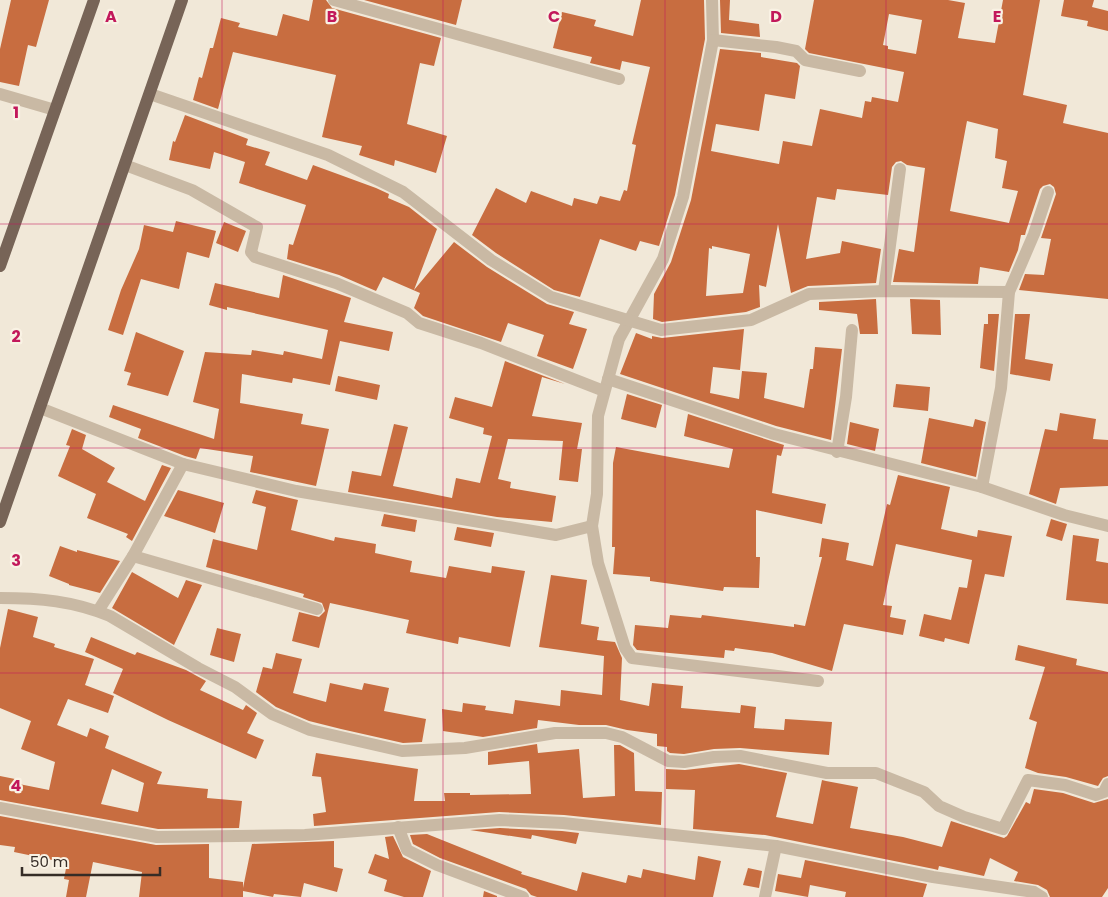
<svg xmlns="http://www.w3.org/2000/svg" width="1108" height="897" viewBox="0 0 1108 897" font-family="Poppins,sans-serif">
  <style>
    .building { fill: #c86d40; fill-rule: evenodd }
    .lines { fill: none; stroke-linecap: round; stroke-linejoin: round }
    .street { stroke: #c9b9a4; stroke-width: 12 }
    .primary { stroke: #776457; stroke-width: 12 }
    .grid { fill: none; stroke: #c2185b; stroke-width: 1; stroke-opacity: 0.55 }
    .grid-label { font-size: 16px; text-anchor: middle; font-weight: bold; fill: #c2185b; stroke: #f9f2e4; stroke-width: 4.5; stroke-linejoin: round; paint-order: stroke }
  </style>
  <rect width="100%" height="100%" fill="#f1e8d8"/>
  <g class="building">
    <path d="M11,0H49L36,47L28,45L19,86L0,82V49Z"/>
    <path d="M313,0H326L332,8L441,38L434,66L420,63L407,124L447,136L436,173L395,160L394,166L359,155L362,146L322,137L336,75L233,52L218,109L193,100L199,77L202,78L210,48H213L221,18L240,23L238,27L277,36L283,14L309,21Z"/>
    <path d="M364,0H462L456,25Z"/>
    <path d="M641,0H704L705,39L675,195L659,246L640,241L636,251L600,239L580,297L554,290L496,253L472,235L496,188L526,203L531,191L572,206L574,198L597,204L600,196L620,201L624,190L627,191L636,145L632,144L650,67L622,61L620,70L590,63L592,57L553,48L562,12L596,20L594,26L633,36Z"/>
    <path d="M720,0H730L729,20L759,24L760,37L721,33Z"/>
    <path d="M814,0H948L965,3L958,38L995,43L1003,0H1040L1023,95L1067,105L1063,123L1108,133V299L1019,290L1025,274L1044,275L1051,239L1041,238L1056,194L1054,187L1050,184L1043,186L1040,189L1026,231L1025,235H1021L1018,250L1009,272L980,267L978,284L893,282L899,249L914,252L925,168L907,165L901,161L896,162L892,167L888,195L837,189L835,200L817,197L806,259L840,253L842,241L881,249L876,283L808,286L791,293L778,224L766,287L759,285L760,307L746,312L662,322L653,319L654,294L671,262L691,200L720,49L761,53V57L797,63L800,66L795,99L765,94L759,131L716,124L711,151L779,164L783,141L812,146L820,109L862,118L865,101L871,102L872,97L898,102L904,72L809,53L805,49ZM889,14L922,20L916,54L888,49V46L883,45ZM967,121L998,129L995,158L1007,161L1002,188L1018,191L1009,223L950,211ZM712,246L750,254L743,293L706,296L709,248L712,249Z"/>
    <path d="M1064,0H1094L1092,7L1108,11V31L1087,26L1088,21L1061,16Z"/>
    <path d="M185,115L248,139L246,145L270,152L265,165L307,180L313,165L376,188L389,194L388,198L409,207L437,229L414,290L454,242L487,267L547,304L574,312L569,324L587,329L573,369L537,356L544,335L508,323L501,342L423,316L414,308L420,293L383,277L376,291L339,275L287,259L289,244L293,245L306,205L239,183L245,162L214,152L210,169L169,160L173,141L175,142Z"/>
    <path d="M176,221L216,231L209,258L187,252L179,289L141,279L123,335L108,330L121,290L139,249L144,225L173,232Z"/>
    <path d="M224,222L246,231L238,252L216,243Z"/>
    <path d="M283,275L351,298L344,322L393,332L389,351L340,341L330,385L293,378L292,383L242,374L240,403L303,414L301,424L329,429L316,486L250,472L253,456L200,448L196,459L185,456L138,438L141,429L109,417L113,405L214,439L219,409L193,402L205,352L251,355L252,350L283,355L284,351L322,359L328,330L227,307V310L209,305L215,283L279,298Z"/>
    <path d="M876,299L878,334H860L857,314L819,310V302Z"/>
    <path d="M910,299L940,300L941,335L912,334Z"/>
    <path d="M988,314H999L994,371L980,368L984,324H988Z"/>
    <path d="M1015,314H1030L1025,359L1053,364L1050,381L1010,374Z"/>
    <path d="M744,329L740,370L713,367L710,393L739,399L742,371L767,373L764,398L804,408L810,369H813L815,347L842,349L831,440L776,426L620,374L636,333L652,339V336L662,338Z"/>
    <path d="M136,332L184,351L168,396L127,385L131,373L124,371Z"/>
    <path d="M505,361L565,384L542,377L532,416L582,423L577,449H582L578,482L559,480L563,441L508,439L498,479L511,482L510,488L556,496L552,522L497,517L348,492L352,471L381,476L394,424L408,427L393,486L452,498L456,478L480,483L492,436L483,434L484,428L449,418L455,397L492,407Z"/>
    <path d="M338,376L380,385L377,400L335,391Z"/>
    <path d="M896,384L930,387L928,411L893,407Z"/>
    <path d="M627,394L662,405L656,428L621,419Z"/>
    <path d="M1060,413L1096,419L1093,439L1108,440V486L1060,488L1056,504L1029,494L1045,429L1057,431Z"/>
    <path d="M688,414L784,445L781,456L777,455L772,493L826,504L822,524L756,510V557H760L759,588L724,587L723,591L650,581V577L613,574L615,547H612L613,463L616,447L729,468L733,449L684,436Z"/>
    <path d="M929,418L973,427L975,419L986,422L976,477L921,463Z"/>
    <path d="M850,422L879,429L875,451L847,444Z"/>
    <path d="M72,429L86,435L82,449L115,468L107,482L145,501L162,465L171,468L132,541L126,537L128,534L87,518L96,494L58,476L70,446L66,445Z"/>
    <path d="M898,475L950,487L941,529L977,537L978,530L1012,536L1004,577L985,574L969,644L945,638L944,642L919,636L924,614L951,620L959,587L967,588L972,560L896,544L883,605L892,606L890,617L906,620L903,635L844,624L832,671L772,653L735,648L734,651L725,650L724,658L637,650L633,645L635,625L668,628L670,615L701,618L702,615L794,627V624L805,626L822,557H819L822,538L849,543L846,560L873,566L887,504L890,505Z"/>
    <path d="M178,490L224,503L215,533L164,516Z"/>
    <path d="M256,490L298,500L291,530L334,541L335,537L376,544L375,553L412,561L410,572L446,578L449,566L491,573L492,566L525,571L510,647L459,637L458,644L406,633L409,620L330,603L319,648L292,641L299,612L319,617L325,611L322,603L303,597L304,594L206,567L213,539L257,550L266,507L252,503Z"/>
    <path d="M384,514L417,520L415,532L381,526Z"/>
    <path d="M1051,519L1067,524L1062,541L1046,536Z"/>
    <path d="M457,527L494,533L491,547L454,540Z"/>
    <path d="M1073,535L1099,539L1096,561L1108,563V604L1066,600Z"/>
    <path d="M60,546L77,552V550L120,561L100,593L69,585V584L49,576Z"/>
    <path d="M132,572L178,598L186,580L202,585L174,645L112,608Z"/>
    <path d="M551,575L587,580L581,624L599,627L597,640L615,642L622,658L620,700L649,706L652,683L683,686L681,708L740,713L741,705L756,707L754,728L784,730L785,719L832,722L829,755L740,748L714,749L684,754L670,753L667,751V747L657,746V734L627,730L606,725H579L538,720L537,728L483,737L443,731L442,709L462,712L463,703L486,706L485,710L513,714L515,700L560,706L561,690L602,695L604,656L539,647Z"/>
    <path d="M8,609L38,617L33,637L55,644L54,647L94,659L85,685L114,696L108,713L68,699L57,725L87,737L90,728L109,736L105,748L162,772L157,784L208,789L207,798L242,801L239,828L158,829L0,800V776L20,780L19,784L49,790L55,762L21,749L31,721L0,708V648ZM112,769L144,783L138,812L101,804Z"/>
    <path d="M217,628L241,634L234,662L210,655Z"/>
    <path d="M91,637L135,655L137,652L186,670L206,681L200,690L243,710L246,705L257,713L247,733L264,740L256,759L168,720L113,693L123,669L85,652Z"/>
    <path d="M1018,645L1077,659L1076,665L1108,672V776L1103,778L1098,786L1066,777L1038,773L1025,768L1037,722L1029,719L1045,667L1015,660Z"/>
    <path d="M276,653L302,659L293,693L326,702L330,683L362,690L364,683L389,688L384,711L426,719L422,742L403,743L341,729L309,721L276,707L256,692L263,667L272,669Z"/>
    <path d="M537,744L538,753L579,749L583,798L615,796L614,745H620L634,753L635,791L662,792L661,825L564,815L499,812L314,826L313,814L326,812L321,777L312,776L316,753L418,769L414,801H445L444,793H470V795L531,794L529,761L488,765V752Z"/>
    <path d="M739,764L787,773L776,817L813,824L822,780L826,781L858,787L850,828L903,837L942,847L951,821L1004,838L1007,836L1026,802L1030,804L1034,789L1063,793L1094,803L1108,799V888L1102,897H1050L1047,890L1038,885L1014,881L1018,872L990,858L984,876L939,866L938,870L934,869L765,835L693,829L695,790L666,789V769L685,770Z"/>
    <path d="M0,816L156,845L209,844V878L243,882V888L252,844L334,841V867L343,869L337,892L304,883L301,897L274,894L273,897L243,891V897H139L142,872L93,862L86,897H66L69,880L64,879L67,863L14,852L15,847L0,845Z"/>
    <path d="M500,828L562,831L579,833L576,844L532,835L531,839L470,830Z"/>
    <path d="M427,834L522,872L521,874L577,891L582,872L626,883L628,875L641,878L643,869L695,880L698,856L721,861L713,897H537L531,895L526,889L440,858L413,844L410,835Z"/>
    <path d="M393,836L403,857L431,871L423,897H404L384,891L387,880L368,873L375,854L389,859L385,837Z"/>
    <path d="M805,860L927,884L923,897H845L846,892L810,885L808,897L775,891L778,874L801,878Z"/>
    <path d="M748,868L762,871L759,888L743,885Z"/>
    <path d="M484,891L497,896V897H483Z"/>
  </g>
  <g class="lines">
    <g class="street">
      <path d="M334,0L619,79"/>
      <path d="M712,0L713,40L683,197L663,259L619,339L598,416L597,494L592,526L598,563L625,648L632,658L818,681"/>
      <path d="M713,40L776,47L796,51L805,60L860,71"/>
      <path d="M0,94L55,110"/>
      <path d="M150,94L328,155L403,192L491,260L551,297L661,330L751,320L809,294L884,291L1009,292"/>
      <path d="M125,165L192,190L253,225L257,227L251,252L255,257L336,283L407,313L419,323L481,343L604,391"/>
      <path d="M884,291L900,169"/>
      <path d="M608,379L774,434L982,487L1064,515L1108,526"/>
      <path d="M40,408L183,464L296,491L556,535L592,526"/>
      <path d="M837,452L846,397L852,330"/>
      <path d="M982,487L1001,388L1009,292L1034,234L1048,192"/>
      <path d="M133,556L317,609"/>
      <path d="M0,598C40,598 73,601 110,616L198,668L235,687L272,714L310,730L402,751L465,748L555,733H606L622,737L668,761L684,762L714,757L740,756L827,773H876L924,792L939,806L964,817L1003,829L1028,780L1065,785L1096,795L1104,792L1108,784"/>
      <path d="M98,611L133,556L183,464"/>
      <path d="M0,808L157,837L305,835L500,820L563,823L776,846L933,877L1034,892L1042,897"/>
      <path d="M398,827L407,850L437,865L523,897"/>
      <path d="M765,897L776,846"/>
    </g>
    <g class="primary">
      <path d="M0,266L94,0"/>
      <path d="M0,522L182,0"/>
    </g>
  </g>
  <path class="grid" d="M222,0V897M443,0V897M665,0V897M886,0V897M0,224H1108M0,448H1108M0,673H1108"/>
  <g class="grid-label">
    <text x="111" y="22">A</text>
    <text x="332" y="22">B</text>
    <text x="554" y="22">C</text>
    <text x="776" y="22">D</text>
    <text x="997" y="22">E</text>
    <text x="16" y="118">1</text>
    <text x="16" y="342">2</text>
    <text x="16" y="566">3</text>
    <text x="16" y="791">4</text>
  </g>
  <path d="M22 867v8h138v-8" fill="none" stroke="#352c26" stroke-width="2.5"/>
  <text x="30" y="867" font-size="15" fill="#352c26" stroke="#f9f2e4" stroke-width="4" paint-order="stroke">50 m</text>
</svg>
